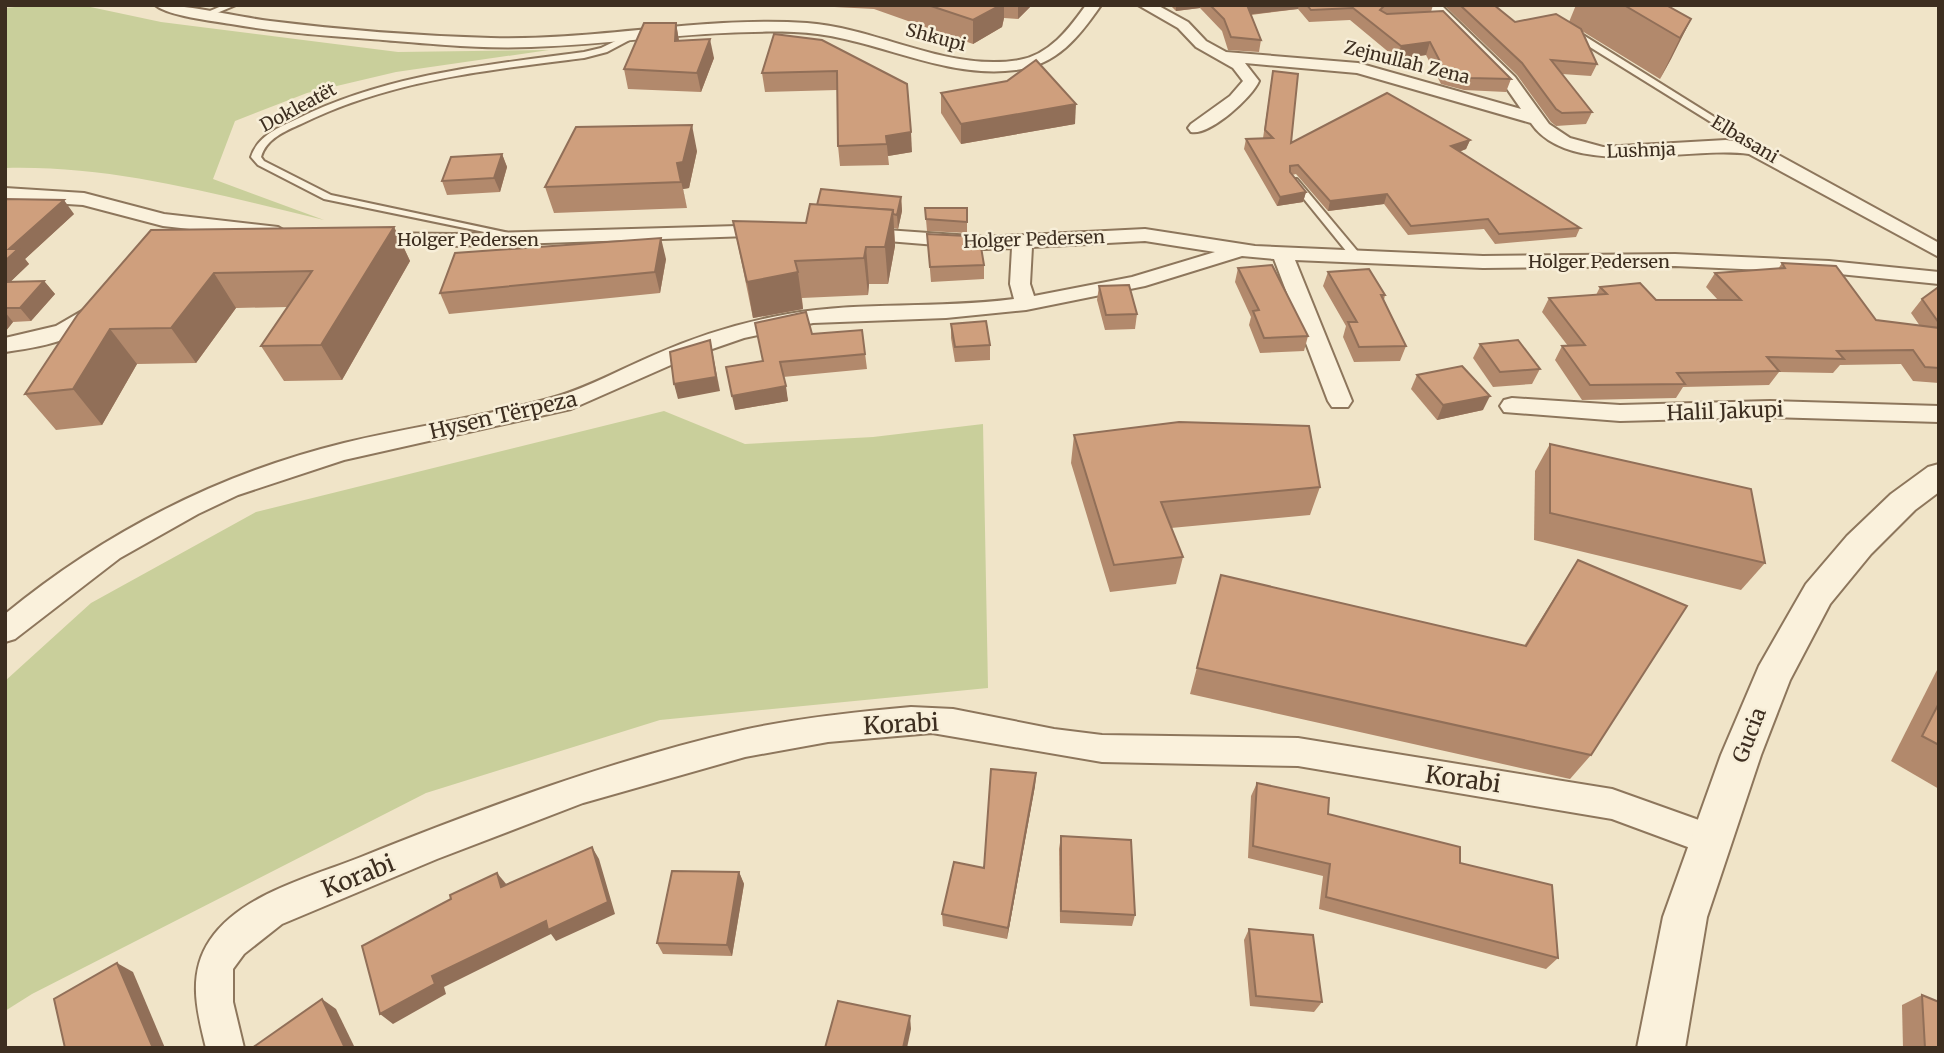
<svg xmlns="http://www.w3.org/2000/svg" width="1944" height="1053" viewBox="0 0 1944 1053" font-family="Merriweather,serif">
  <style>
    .green { fill: #c9cf9b }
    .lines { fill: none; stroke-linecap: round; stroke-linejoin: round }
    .service-casing { stroke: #8d765c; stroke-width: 4 }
    .minor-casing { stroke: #8d765c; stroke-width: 4 }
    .tertiary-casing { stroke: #8d765c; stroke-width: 4 }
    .service { fill: #faf1dc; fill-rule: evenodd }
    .minor { fill: #faf1dc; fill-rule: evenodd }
    .tertiary { fill: #faf1dc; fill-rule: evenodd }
    .wall { fill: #b2896c }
    .shaded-wall { fill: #916f58 }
    .building { fill: #cf9f7d; stroke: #916f58; stroke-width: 2 }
    .labels { text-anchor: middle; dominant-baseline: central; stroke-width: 5; stroke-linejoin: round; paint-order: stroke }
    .far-street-label { font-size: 18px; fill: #3d2e20; stroke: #f7eed8 }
    .street-label { font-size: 21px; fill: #3d2e20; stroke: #f7eed8 }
    .near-street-label { font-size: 24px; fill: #3d2e20; stroke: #f7eed8 }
  </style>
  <rect width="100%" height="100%" fill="#f0e4c8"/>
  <g class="green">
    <path d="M35,5H81L161,22L398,52L549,50L396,72L307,93L235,121L213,179L324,220C219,195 114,165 5,168V8Z"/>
    <path d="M664,411L745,444L873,437L983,424L988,688L660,720L426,793L32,994L5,1011V681L91,603L256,512Z"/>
  </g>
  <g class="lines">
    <defs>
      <g id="service">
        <path d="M224,5H236L205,18L198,16Z"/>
        <path d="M1569,30H1575L1772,153L1764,155L1569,34Z"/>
        <path d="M632,33L639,35L607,52L584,58C487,70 390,80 301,124C285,131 266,139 261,157L264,161L331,195L514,234L519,237L518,239L324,199L258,165L251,157C258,135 280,127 299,118C388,74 487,65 584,52L601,48Z"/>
        <path d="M1291,179H1297L1359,253V257H1351L1291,183Z"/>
      </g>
      <g id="minor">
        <path d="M155,5C193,5 231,16 270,21C342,30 417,36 491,38C596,41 701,16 807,23C878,28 947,72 1019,60C1049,55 1069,29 1086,5H1101C1079,37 1057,65 1016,70C940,80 870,34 794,32C706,29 619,44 531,47C481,49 432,44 383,40C332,36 281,33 231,24C213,21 168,16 155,5Z"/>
        <path d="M1138,5H1157L1188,22L1206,41L1226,52L1358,63L1521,109L1503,83L1425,5H1441L1515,77L1549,124L1570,138L1603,147L1726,140L1760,145L1939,243V257L1749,154C1688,145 1571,181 1531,123L1357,73L1245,63L1259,81C1252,98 1209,136 1191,132L1188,128L1191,124L1230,96L1243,81L1233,68L1196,47L1178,28Z"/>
        <path d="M5,188L84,193L164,214L278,227L288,233L278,239L163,226L83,205L5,200Z"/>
        <path d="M771,225L778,227L781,231L778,235L453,246L365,245L355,239L365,233L453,234Z"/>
        <path d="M858,228L985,237L1145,229L1255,246L1483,256L1675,254L1829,261L1939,272V284L1829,273L1675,266L1483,268L1295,260L1352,401L1348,407H1332L1328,401L1274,259L1242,256L1145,286L1026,310L946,318L813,323L744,338L689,357L571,409L344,460L238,495L198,514L120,558L15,639L5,642V614C105,532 218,474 344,443C414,426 486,417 555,397C590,387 621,369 654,355C697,336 742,322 788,314C862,301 939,309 1014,299L1010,284L1012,248L985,249L851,238L848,234ZM1145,241L1215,252L1132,277L1034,296L1030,284L1032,247Z"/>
        <path d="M94,304L105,310C84,341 39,347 5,352V338L56,326Z"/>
        <path d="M1512,398L1620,405L1770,401L1939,406V422L1770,417L1620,421L1504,412L1500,406L1504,400Z"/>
        <path d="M911,707L953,709L1054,729L1102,735L1298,738L1612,789L1724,829L1729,840L1724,851L1712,856L1612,819L1298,766L1102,762L932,733L828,742L745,757L583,803L437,859L282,924L244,954L233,969V1002L244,1048H206C197,1012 187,974 210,940C241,894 311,877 361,857C486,807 612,760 743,730C798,718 855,712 911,707Z"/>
      </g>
      <path id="tertiary" d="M1939,464V492L1915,510L1871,554L1830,604L1790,680L1761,755L1707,917L1685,1048H1637L1663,917L1721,755L1759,666L1806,584L1847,536L1891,494L1928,467Z"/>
    </defs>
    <use href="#service" class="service-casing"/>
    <use href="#minor" class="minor-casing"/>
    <use href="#tertiary" class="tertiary-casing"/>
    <use href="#service" class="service"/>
    <use href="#minor" class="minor"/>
    <use href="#tertiary" class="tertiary"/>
  </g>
  <g class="wall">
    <path d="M795,5H1032L1018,19L1004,18L1002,27L973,44L874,9Z"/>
    <path d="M1170,5H1433L1431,12L1511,79L1506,92L1464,90L1441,84L1426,55L1397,59L1350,20L1309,22L1298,9L1251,15L1261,40L1259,52L1228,50L1222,31L1200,8L1176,11Z"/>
    <path d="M1444,5H1494L1515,22H1569L1576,5H1666L1691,19L1671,59L1660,79L1582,31L1597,64L1591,76L1562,74L1592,112L1586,124L1556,126L1551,122L1517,75Z"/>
    <path d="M676,23L679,41L714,58L701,92L628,89L624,69Z"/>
    <path d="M822,40L912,152L888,156L889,165L840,166L838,146L837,90L765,92L762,73Z"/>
    <path d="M1273,71L1291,143L1470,140L1466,149L1459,152L1580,228L1576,237L1495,244L1484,229L1408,235L1384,204L1328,211L1296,174L1292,175L1306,192L1303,202L1277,206L1244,149L1246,139L1263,138Z"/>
    <path d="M941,93L1075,124L961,144L941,113Z"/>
    <path d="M697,151L689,188L683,189L687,208L554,213L545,187Z"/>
    <path d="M502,154L507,167L500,192L447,195L442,181Z"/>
    <path d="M901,197L902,211L898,229L894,228L895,246L888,284H869L868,295L802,298L803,309L753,318L733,221L806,223L817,205Z"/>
    <path d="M5,199L74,214L25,259L29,264L10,282L44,281L55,294L31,321L13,322L5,332Z"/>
    <path d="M925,208H967V233L927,231Z"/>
    <path d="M394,227L410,261L342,380L284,381L261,346L288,307L236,308L196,363L137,364L102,425L56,430L25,394L151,230Z"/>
    <path d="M927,234L966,242L984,265V279L931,282Z"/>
    <path d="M666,259L660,293L449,314L440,293Z"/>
    <path d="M1782,263L1876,320L1920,326L1911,313L1922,299L1939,290V383L1913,381L1901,364L1840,365L1833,373L1779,372L1769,385L1683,387L1676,398L1582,400L1555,360L1562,346H1568L1542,312L1549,298L1596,295L1600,287L1656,300H1718L1706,287L1715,273L1778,269Z"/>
    <path d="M1238,268L1308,336L1304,351L1260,353L1249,325L1251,317L1235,282Z"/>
    <path d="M1328,272L1385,295L1384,300L1406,346L1400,361L1354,362L1343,337L1346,326L1323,286Z"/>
    <path d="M1099,286L1137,314L1135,329L1105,330L1097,300Z"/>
    <path d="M951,324L990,345V360L955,362L951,338Z"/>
    <path d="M862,330L867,369L783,377L788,401L735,410L763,361L812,334Z"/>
    <path d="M1480,344L1540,369L1532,384L1493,387L1473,358Z"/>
    <path d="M1417,375L1483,410L1437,420L1411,389Z"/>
    <path d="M1074,435L1320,487L1310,515L1171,528L1183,557L1176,584L1110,592L1071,463Z"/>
    <path d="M1550,444L1765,563L1741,590L1534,540L1535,471Z"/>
    <path d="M1578,560L1591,755L1570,779L1190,694L1221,575L1524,646Z"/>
    <path d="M1939,666V789L1891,761Z"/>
    <path d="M1036,773L1035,786L1007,939L943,926L942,914L984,868Z"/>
    <path d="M1257,783L1328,814L1460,863L1558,958L1546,969L1319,909L1323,876L1248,858L1251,796Z"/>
    <path d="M1061,836L1135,915L1132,926L1060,923L1059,849Z"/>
    <path d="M739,872L744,884L732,956L663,954L657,943Z"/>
    <path d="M1249,929L1322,1002L1314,1012L1250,1006L1244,940Z"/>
    <path d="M1922,995L1939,1048H1903L1902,1005Z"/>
  </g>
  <g class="shaded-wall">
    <path d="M1001,5H1004V18L1002,27L973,44V20Z"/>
    <path d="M1018,5H1032L1018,19Z"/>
    <path d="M1176,5H1200V8L1176,11Z"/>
    <path d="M1246,5H1299L1298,9L1244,15Z"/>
    <path d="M1691,19L1671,59L1660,79L1680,38Z"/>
    <path d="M676,23L679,41H675Z"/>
    <path d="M710,39L714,58L701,92L697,73Z"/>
    <path d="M1430,42L1426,55L1397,59L1401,46Z"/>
    <path d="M1076,104L1075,124L961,144V124Z"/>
    <path d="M692,125L697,151L689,188L683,189L687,208L677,163Z"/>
    <path d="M911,132L912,152L888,156L886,136Z"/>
    <path d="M1470,140L1466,149L1448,156L1451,146Z"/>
    <path d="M502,154L507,167L500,192L494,178Z"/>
    <path d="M1306,192L1303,202L1277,206L1280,197Z"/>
    <path d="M1387,194L1384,204L1328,211L1330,201Z"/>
    <path d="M901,197L902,211L898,229L897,215Z"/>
    <path d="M64,200L74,214L25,259L29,264L5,287V261L9,249Z"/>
    <path d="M893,210L895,246L888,284L885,247Z"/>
    <path d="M394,227L410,261L342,380L321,345Z"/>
    <path d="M661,238L666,259L660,293L655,272Z"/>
    <path d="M866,247L869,284L868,295L864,258Z"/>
    <path d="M798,272L803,309L753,318L747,282Z"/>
    <path d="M214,273L236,308L196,363L171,328Z"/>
    <path d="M44,281L55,294L31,321L20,308Z"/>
    <path d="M5,312L13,322L5,332Z"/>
    <path d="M110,329L137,364L102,425L73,389Z"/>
    <path d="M710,340L720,391L678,399L674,384Z"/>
    <path d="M786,386L788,401L735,410L732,396Z"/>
    <path d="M1490,396L1483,410L1437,420L1443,405Z"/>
    <path d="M1036,773L1035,786L1007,939L1008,928Z"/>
    <path d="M592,847L599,859L615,914L556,941L551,934L444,987L446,994L393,1024L380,1014L432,976Z"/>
    <path d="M739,872L744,884L732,956L727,945Z"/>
    <path d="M497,873L507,885L501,887Z"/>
    <path d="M117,963L133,972L165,1048H153Z"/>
    <path d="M322,999L336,1009L355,1048H345Z"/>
    <path d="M910,1016L911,1029L907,1048H903Z"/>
  </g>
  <g class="building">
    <path d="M928,5H1001L973,20Z"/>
    <path d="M1210,5H1247L1261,40L1231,37L1224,19Z"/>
    <path d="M1307,5H1385L1380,10L1387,14L1443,11L1511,79L1469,78L1445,71L1430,42L1401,46L1353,8L1311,10Z"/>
    <path d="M1460,5H1494L1515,22L1556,14L1581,29L1597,64L1551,60L1592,112L1562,113L1556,109L1522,63Z"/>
    <path d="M1624,5H1666L1691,19L1680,38Z"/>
    <path d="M644,23H676L675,41L710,39L697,73L624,69Z"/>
    <path d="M774,34L822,40L907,84L911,132L886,136L887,144L838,146L837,71L762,73Z"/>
    <path d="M1036,60L1076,104L961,124L941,93L1007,81Z"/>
    <path d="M1273,71L1298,74L1291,143L1387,93L1470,140L1451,146L1580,228L1499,234L1488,219L1411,226L1387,194L1330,201L1298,165L1290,166V172L1306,192L1280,197L1246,139L1273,138L1265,130Z"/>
    <path d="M692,125L683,162L677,163L681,182L545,187L576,127Z"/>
    <path d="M502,154L494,178L442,181L451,157Z"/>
    <path d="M821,189L901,197L897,215L893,214V210L817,205Z"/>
    <path d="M5,199L64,200L9,249H18L5,261Z"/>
    <path d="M810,204L893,210L885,247H866L864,258L795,261L798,272L747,282L733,221L806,223Z"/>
    <path d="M925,208H967V222L926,219Z"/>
    <path d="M394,227L321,345L261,346L312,271L214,273L171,328L110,329L73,389L25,394L78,314L151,230Z"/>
    <path d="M927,234L967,236L966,242L980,241L984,265L930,267Z"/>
    <path d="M661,238L655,272L440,293L455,253Z"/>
    <path d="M1782,263L1836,266L1876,320L1939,328V368L1925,367L1913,350L1837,351L1844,359L1767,357L1779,371L1677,373L1685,384L1590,385L1562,346L1585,345L1549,298L1607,294L1600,287L1640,283L1656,300H1741L1715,273L1785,268Z"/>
    <path d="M1272,265L1308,336L1264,338L1253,311L1259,310L1238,268Z"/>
    <path d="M1369,269L1385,295H1381L1406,346L1359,347L1348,322H1357L1328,272Z"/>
    <path d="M44,281L20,308H5V282Z"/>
    <path d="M1129,285L1137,314L1106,315L1099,286Z"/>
    <path d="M1937,288L1939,290V323L1922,299Z"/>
    <path d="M806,312L812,334L862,330L865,354L780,362L786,386L732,396L726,367L763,361L755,323Z"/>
    <path d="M986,321L990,345L955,347L951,324Z"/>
    <path d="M710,340L716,377L674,384L670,352Z"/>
    <path d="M1518,340L1540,369L1500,372L1480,344Z"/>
    <path d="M1462,366L1490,396L1443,405L1417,375Z"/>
    <path d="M1179,422L1309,426L1320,487L1161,502L1183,557L1114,565L1074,435Z"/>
    <path d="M1550,444L1751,489L1765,563L1550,513Z"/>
    <path d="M1578,560L1687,606L1591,755L1197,668L1221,575L1526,646Z"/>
    <path d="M1939,703V745L1922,736Z"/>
    <path d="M991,769L1036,773L1008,928L942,914L954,862L984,868Z"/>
    <path d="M1257,783L1329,798L1328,814L1460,847V863L1552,885L1558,958L1326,897L1330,864L1253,846Z"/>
    <path d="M1061,836L1131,840L1135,915L1061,911Z"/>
    <path d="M592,847L608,902L548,930L546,921L432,976L435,984L380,1014L362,946L451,899L450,895L497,873L501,887Z"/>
    <path d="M672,871L739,872L727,945L657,943Z"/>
    <path d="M1249,929L1313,935L1322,1002L1256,996Z"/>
    <path d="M117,963L153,1048H65L54,999Z"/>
    <path d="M1922,995L1939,1002V1048H1925Z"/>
    <path d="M322,999L345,1048H252Z"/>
    <path d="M838,1001L910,1016L903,1048H825Z"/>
  </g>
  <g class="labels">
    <g class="far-street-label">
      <text transform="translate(936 37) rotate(15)">Shkupi</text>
      <text transform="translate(1407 62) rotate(14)">Zejnullah Zena</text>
      <text transform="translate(298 107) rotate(-28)">Dokleatët</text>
      <text transform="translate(1745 139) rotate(31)">Elbasani</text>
      <text transform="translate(1641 150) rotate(-2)">Lushnja</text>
      <text x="468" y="239">Holger Pedersen</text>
      <text transform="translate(1034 239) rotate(-2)">Holger Pedersen</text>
      <text x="1599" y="261">Holger Pedersen</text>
    </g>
    <g class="street-label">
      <text transform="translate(1725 411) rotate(-2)">Halil Jakupi</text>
      <text transform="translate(503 415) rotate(-13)">Hysen Tërpeza</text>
      <text transform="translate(1749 735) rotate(-69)">Gucia</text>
    </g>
    <g class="near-street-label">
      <text transform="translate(901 724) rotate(-3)">Korabi</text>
      <text transform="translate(1463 779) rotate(8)">Korabi</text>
      <text transform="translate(358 876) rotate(-22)">Korabi</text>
    </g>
  </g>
  <rect width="1944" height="1053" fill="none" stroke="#3d2e20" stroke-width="14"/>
</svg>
